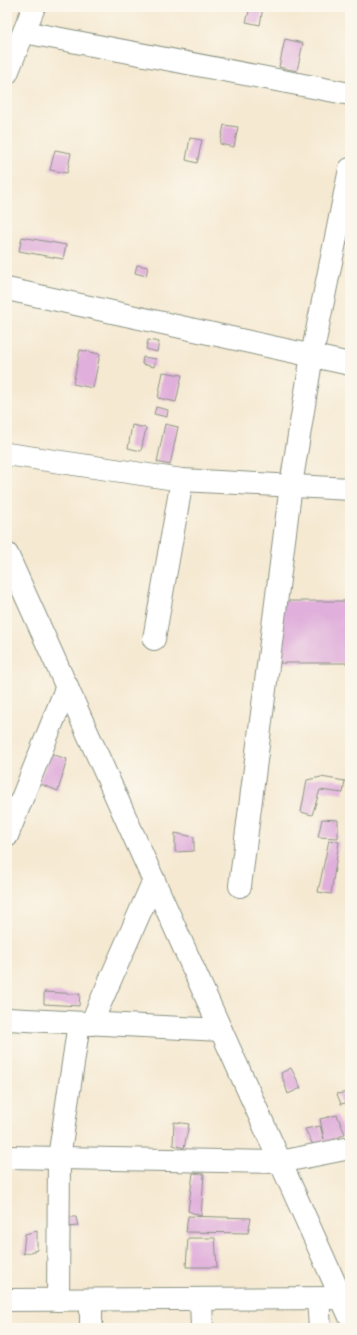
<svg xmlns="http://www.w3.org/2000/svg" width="357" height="1335" viewBox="0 0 357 1335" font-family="'Balsamiq Sans',sans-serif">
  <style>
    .building { fill: #e0afdb }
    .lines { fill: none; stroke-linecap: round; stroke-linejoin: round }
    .minor-casing { stroke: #8a9383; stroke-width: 24 }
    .tertiary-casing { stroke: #8a9383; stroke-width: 24 }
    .minor { stroke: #fff; stroke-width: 22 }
    .tertiary { stroke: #fff; stroke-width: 22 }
  </style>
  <rect width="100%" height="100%" fill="#fbf7ec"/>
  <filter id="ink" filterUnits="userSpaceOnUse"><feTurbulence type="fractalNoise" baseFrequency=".025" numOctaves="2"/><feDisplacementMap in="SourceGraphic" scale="8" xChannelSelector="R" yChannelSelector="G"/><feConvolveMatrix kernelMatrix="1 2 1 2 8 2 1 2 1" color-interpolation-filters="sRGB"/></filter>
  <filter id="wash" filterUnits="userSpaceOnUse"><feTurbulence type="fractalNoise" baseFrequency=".012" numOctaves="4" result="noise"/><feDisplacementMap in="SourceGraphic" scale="16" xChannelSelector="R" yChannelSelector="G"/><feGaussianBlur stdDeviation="0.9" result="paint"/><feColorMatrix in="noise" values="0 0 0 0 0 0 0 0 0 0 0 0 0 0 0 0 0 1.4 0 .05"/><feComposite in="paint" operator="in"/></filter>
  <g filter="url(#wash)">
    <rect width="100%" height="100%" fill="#f5e9d2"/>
    <g id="blocks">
      <g class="building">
        <path d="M250,7H263L260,25L246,22Z"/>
        <path d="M285,39L303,43L297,71L279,67Z"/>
        <path d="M224,125L238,127L234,147L220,144Z"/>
        <path d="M190,138L202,140L197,163L186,160Z"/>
        <path d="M55,150L71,153L67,173L50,170Z"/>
        <path d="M341,232L350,233V244H340Z"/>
        <path d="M22,237L66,245L63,259L19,251Z"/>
        <path d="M137,265L148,267L146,276L135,273Z"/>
        <path d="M148,340L159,342L157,352L146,349Z"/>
        <path d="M80,350L100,354L93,388L73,384Z"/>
        <path d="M143,357L156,359L154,367L142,364Z"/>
        <path d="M163,372L182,375L176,402L158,398Z"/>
        <path d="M156,407L168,410L167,417L154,414Z"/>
        <path d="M165,424L178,427L170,465L157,462Z"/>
        <path d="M132,425L146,428L141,451L128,448Z"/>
        <rect x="280" y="601" width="70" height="62"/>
        <path d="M51,754L67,759L58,791L38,783Z"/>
        <path d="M321,777L345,781L343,793L320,790L312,815L301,812L307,780Z"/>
        <path d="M322,819L338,820V838L318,837Z"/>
        <path d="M175,833L194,837V851L175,852Z"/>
        <path d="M329,840L339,842L331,894L318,892Z"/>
        <path d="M44,992L80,994L79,1006L44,1004Z"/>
        <path d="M291,1068L301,1088L288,1094L281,1073Z"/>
        <path d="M348,1092L350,1102L341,1104L337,1094Z"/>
        <path d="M337,1115L345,1134L315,1149L305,1129L320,1126L324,1139L320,1119Z"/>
        <path d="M174,1122L189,1124L184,1148L173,1145Z"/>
        <path d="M193,1173L204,1174L201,1216L188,1211Z"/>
        <path d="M188,1216L251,1218L248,1233L186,1232Z"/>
        <path d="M66,1217H76L78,1226L66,1227Z"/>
        <path d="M37,1231V1250L23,1254L25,1234Z"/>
        <path d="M188,1238H215L217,1267H186Z"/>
      </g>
    </g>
  </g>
  <g filter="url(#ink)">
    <use href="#blocks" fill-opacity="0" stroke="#8a9383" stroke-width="1"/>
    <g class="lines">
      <defs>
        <g id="minor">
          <path d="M24,32L350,94"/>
          <path d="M7,289L350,364"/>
          <path d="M7,454L182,480L350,489"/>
          <path d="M7,554L350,1317"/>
          <path d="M154,639L182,480"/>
          <path d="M7,836L67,686"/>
          <path d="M240,886L291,485L312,355L350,169"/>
          <path d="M7,1019L221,1030"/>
          <path d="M91,1024L154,880"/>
          <path d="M7,1157L280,1162L350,1148"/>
          <path d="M201,1299L202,1328"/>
          <path d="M318,1299L320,1328"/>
          <path d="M7,1300L342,1298"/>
          <path d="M58,1300L59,1158L79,1023"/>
          <path d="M91,1300V1328"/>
        </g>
        <path id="tertiary" d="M7,73L34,7"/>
      </defs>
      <use href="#minor" class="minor-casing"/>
      <use href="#tertiary" class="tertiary-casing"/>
      <use href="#minor" class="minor"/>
      <use href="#tertiary" class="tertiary"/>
    </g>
  </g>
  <rect width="357" height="1335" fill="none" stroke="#fbf7ec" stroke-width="24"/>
</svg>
